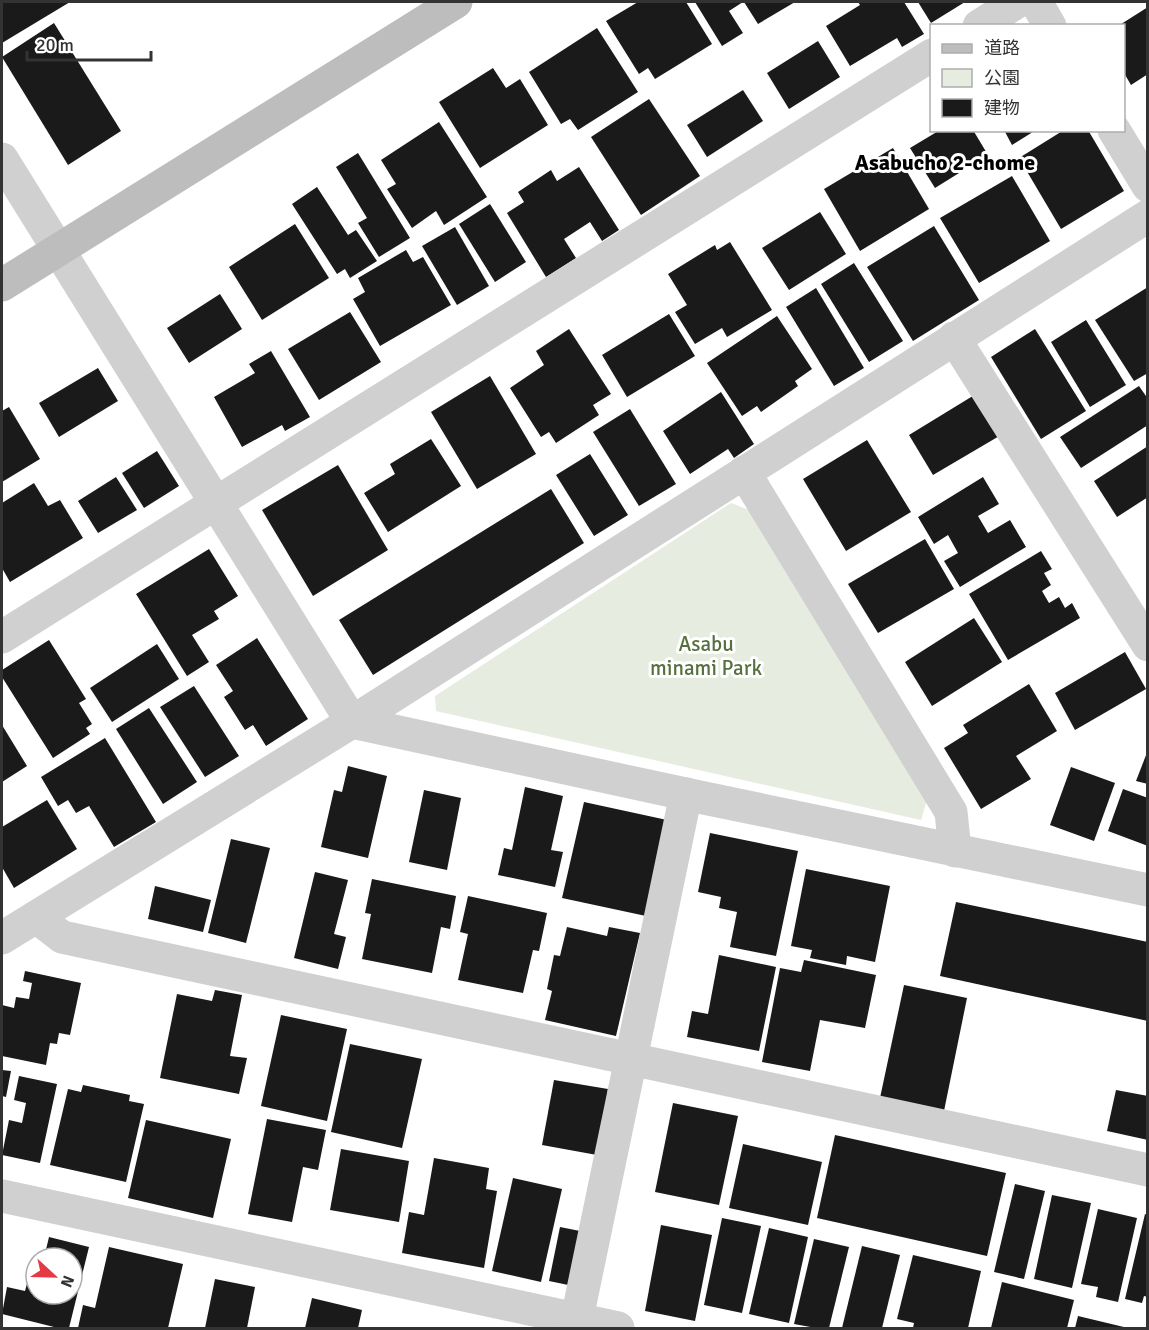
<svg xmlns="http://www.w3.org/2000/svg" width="1149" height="1330" viewBox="0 0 1149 1330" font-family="Signika,'Noto Sans JP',sans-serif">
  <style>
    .green { fill: #e6ecdf }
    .building { fill: #1a1a1a }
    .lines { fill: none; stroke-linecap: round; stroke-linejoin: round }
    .street { stroke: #d0d0d0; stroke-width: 33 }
    .secondary { stroke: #bdbdbd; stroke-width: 33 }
    .labels { text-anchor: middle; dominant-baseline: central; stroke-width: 6; stroke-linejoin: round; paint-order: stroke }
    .park-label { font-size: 21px; fill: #56703f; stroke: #fff }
    .neighbourhood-label { font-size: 22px; font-weight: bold; fill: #000; stroke: #fff }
  </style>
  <rect width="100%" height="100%" fill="#fff"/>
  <path class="green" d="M731,503L749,510L927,800L921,820L436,711L435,696Z"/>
  <g class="building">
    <path d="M2,2H70L2,43Z"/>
    <path d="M638,2H686L712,44L655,79L648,68L639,74L606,21Z"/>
    <path d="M695,2H743L729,11L743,33L722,46Z"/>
    <path d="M744,2H795L758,24Z"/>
    <path d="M858,2H904L924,34L902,47L897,38L850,66L826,26L860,5Z"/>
    <path d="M918,2H965L931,23Z"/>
    <path d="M1148,7V74L1131,85L1124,73V26H1118Z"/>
    <path d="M54,23L121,131L68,165L2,57Z"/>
    <path d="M597,28L638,92L578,130L570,119L561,124L529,72Z"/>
    <path d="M818,41L840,77L789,109L767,73Z"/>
    <path d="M493,68L506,88L520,79L548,125L480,168L439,102Z"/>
    <path d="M743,90L763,121L707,157L687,125Z"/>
    <path d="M649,99L700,176L641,215L591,137Z"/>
    <path d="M439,122L487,197L444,225L436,211L412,228L387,189L396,184L381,160Z"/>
    <path d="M940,130H973L988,155L935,188L910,148Z"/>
    <path d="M1004,130H1036L1012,145Z"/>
    <path d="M1064,130H1088L1124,191L1061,229L1019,158Z"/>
    <path d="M893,148L929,209L860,251L824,189Z"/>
    <path d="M358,153L410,238L379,257L358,223L367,218L336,167Z"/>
    <path d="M579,167L619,230L602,241L590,222L564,239L576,258L546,277L507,213L524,202L518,192L551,170L557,181Z"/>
    <path d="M1012,176L1050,241L979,283L940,218Z"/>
    <path d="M317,187L348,235L356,230L377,261L350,278L345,269L337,274L292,204Z"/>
    <path d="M490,204L526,262L495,282L459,224Z"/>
    <path d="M820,212L846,254L789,290L762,248Z"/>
    <path d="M295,224L329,278L262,320L229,267Z"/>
    <path d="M934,226L979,300L913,341L867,267Z"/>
    <path d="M455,227L489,286L457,305L422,246Z"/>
    <path d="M730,242L772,310L727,337L722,328L695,344L675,312L687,305L668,274L715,245L717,250Z"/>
    <path d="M406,250L413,262L423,257L451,305L380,346L353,299L365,292L358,278Z"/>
    <path d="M854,263L903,341L869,362L821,284Z"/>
    <path d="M1148,287V373L1134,381L1095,320Z"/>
    <path d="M816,288L864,368L834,386L786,307Z"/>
    <path d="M220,294L242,329L189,363L167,328Z"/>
    <path d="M350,312L381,362L319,400L288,349Z"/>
    <path d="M669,314L695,356L627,397L602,355Z"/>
    <path d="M777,316L812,369L795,381L798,386L761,412L757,406L742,416L707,363Z"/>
    <path d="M1086,320L1126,385L1090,407L1051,342Z"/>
    <path d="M569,329L611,394L593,405L599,415L556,443L549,432L541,437L510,388L544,365L536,351Z"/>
    <path d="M1035,329L1086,411L1041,439L991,357Z"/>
    <path d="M271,351L310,417L285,431L282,425L242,447L214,397L255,373L249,364Z"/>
    <path d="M98,368L118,401L59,437L39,403Z"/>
    <path d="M490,376L536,454L477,489L431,412Z"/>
    <path d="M1139,386L1148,399V425L1081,468L1060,437Z"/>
    <path d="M721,392L754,444L734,458L728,449L690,474L663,431Z"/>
    <path d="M976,394L1001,435L933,475L909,435Z"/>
    <path d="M9,407L40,459L2,482V411Z"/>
    <path d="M630,409L676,484L639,506L593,432Z"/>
    <path d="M431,439L461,486L388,532L364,493L395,474L390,464Z"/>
    <path d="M867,440L911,512L846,551L803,479Z"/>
    <path d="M1148,446V497L1117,517L1094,481Z"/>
    <path d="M157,451L179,486L144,508L122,473Z"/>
    <path d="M590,454L628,515L594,536L556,475Z"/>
    <path d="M338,465L388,550L313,596L262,510Z"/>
    <path d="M116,477L137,510L98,533L78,501Z"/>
    <path d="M983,477L999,504L978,516L988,533L1010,520L1026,547L960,587L944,561L958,553L948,535L934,544L918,517Z"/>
    <path d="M34,483L48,506L60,500L83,538L10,582L2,568V503Z"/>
    <path d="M551,489L584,543L373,675L339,620Z"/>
    <path d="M925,539L954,589L878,633L848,584Z"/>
    <path d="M209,549L238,596L214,611L219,619L192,635L209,662L187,676L136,594Z"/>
    <path d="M1041,551L1052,569L1044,573L1051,585L1042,591L1049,603L1059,597L1065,608L1072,603L1080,618L1008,660L969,594Z"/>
    <path d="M974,618L1002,662L932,706L905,662Z"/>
    <path d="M257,638L308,719L266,746L253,725L245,730L224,697L233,691L216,665Z"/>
    <path d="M49,640L86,699L79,703L92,724L86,728L90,734L53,758L2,677V670Z"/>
    <path d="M157,644L179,679L112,722L90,688Z"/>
    <path d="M1125,652L1146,689L1075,730L1055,693Z"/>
    <path d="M1029,684L1057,731L1016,756L1031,779L981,809L944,748L968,733L963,725Z"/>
    <path d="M194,686L239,756L205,777L160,707Z"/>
    <path d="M149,708L197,782L163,804L116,729Z"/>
    <path d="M2,725L27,766L2,782Z"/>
    <path d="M105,738L156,822L114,847L89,806L76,813L68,800L58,806L41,777Z"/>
    <path d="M1148,750V784L1136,781Z"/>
    <path d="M348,766L387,776L368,858L321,847L334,790L342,792Z"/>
    <path d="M1071,767L1115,783L1094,841L1050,825Z"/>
    <path d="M525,787L563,796L551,850L563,852L555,887L498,875L504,848L512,850Z"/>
    <path d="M1123,789L1148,798V846L1108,831Z"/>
    <path d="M424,790L461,798L447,870L409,862Z"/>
    <path d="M47,800L77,849L14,888L2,867V827Z"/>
    <path d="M584,802L667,820L646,916L562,898Z"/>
    <path d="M710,833L798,851L776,956L730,947L737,912L719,908L721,897L698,892Z"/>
    <path d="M231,839L270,848L246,943L208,933Z"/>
    <path d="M806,869L890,886L875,962L847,956L846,965L810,958L812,950L791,946Z"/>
    <path d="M315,872L348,880L334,934L346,937L338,969L294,958Z"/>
    <path d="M372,879L456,896L450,929L441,927L432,973L362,959L371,914L365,913Z"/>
    <path d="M155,886L211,900L203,932L148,919Z"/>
    <path d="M468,896L547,913L539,951L533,950L523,993L458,980L468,934L460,932Z"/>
    <path d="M956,902L1148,942V1021L940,976Z"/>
    <path d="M567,927L607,936L609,927L640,933L616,1036L545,1020L552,991L547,989L554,955L560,956Z"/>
    <path d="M719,955L776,967L759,1051L687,1037L692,1011L708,1014Z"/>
    <path d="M804,960L876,975L865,1028L820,1020L810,1071L762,1062L780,968L801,972Z"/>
    <path d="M25,971L81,983L70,1035L59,1033L57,1044L50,1043L46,1065L2,1056V1005L14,1008L16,997L29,999L32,983L23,981Z"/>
    <path d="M904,985L967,998L944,1111L880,1098Z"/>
    <path d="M215,990L242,995L230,1056L247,1058L239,1094L160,1078L177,994L212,1001Z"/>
    <path d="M281,1015L347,1029L327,1121L261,1106Z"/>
    <path d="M350,1044L422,1059L402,1148L331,1132Z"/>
    <path d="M2,1070L11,1071L6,1097L2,1096Z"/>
    <path d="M19,1076L57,1084L40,1163L2,1155L9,1120L22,1123L26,1103L14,1100Z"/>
    <path d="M554,1080L608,1089L597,1155L542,1145Z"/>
    <path d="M83,1085L130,1095L129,1101L144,1104L126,1182L50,1165L68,1089L81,1092Z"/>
    <path d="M1116,1090L1148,1096V1140L1107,1131Z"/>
    <path d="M673,1103L738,1116L719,1205L655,1192Z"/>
    <path d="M267,1119L326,1130L318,1170L303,1167L292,1222L248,1214Z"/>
    <path d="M146,1120L231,1139L213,1218L128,1198Z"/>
    <path d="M835,1135L1006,1173L987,1256L817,1218Z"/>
    <path d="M743,1144L822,1162L808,1225L729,1208Z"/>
    <path d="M341,1149L409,1161L399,1222L330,1210Z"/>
    <path d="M434,1158L489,1168L486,1189L497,1191L484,1268L402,1253L409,1212L424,1215Z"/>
    <path d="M513,1178L562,1189L541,1282L492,1271Z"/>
    <path d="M1015,1184L1045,1191L1024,1279L994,1272Z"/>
    <path d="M1052,1195L1091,1203L1072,1288L1034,1279Z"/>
    <path d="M1098,1209L1137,1218L1118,1302L1096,1297L1098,1287L1081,1284Z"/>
    <path d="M1145,1214L1148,1215V1297L1144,1296L1142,1303L1125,1299Z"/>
    <path d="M722,1218L761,1226L742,1313L704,1305Z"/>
    <path d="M661,1225L712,1235L695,1321L645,1311Z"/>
    <path d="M560,1227L590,1233L578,1287L549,1281Z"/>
    <path d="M769,1228L808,1237L789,1323L749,1314Z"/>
    <path d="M49,1237L89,1247L69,1328H58L2,1314L7,1287L25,1291L32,1265L36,1266V1294H72V1258H44Z"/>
    <path d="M814,1239L849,1247L829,1328H816L794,1324Z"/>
    <path d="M862,1246L900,1255L882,1328H842Z"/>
    <path d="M109,1247L183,1264L168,1328H78L83,1305L95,1308Z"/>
    <path d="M913,1255L981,1271L968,1328H913L914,1323L897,1319Z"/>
    <path d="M215,1279L255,1287L247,1328H205Z"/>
    <path d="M1002,1282L1074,1300L1067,1328H991Z"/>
    <path d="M312,1298L362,1310L358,1328H305Z"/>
    <path d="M1078,1316L1128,1328H1075Z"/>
  </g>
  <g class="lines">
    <g class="street">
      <path d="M1036,2L1050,26"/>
      <path d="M979,26L1017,2"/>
      <path d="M1114,130L1148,186"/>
      <path d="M2,159L352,722L704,798L1148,890"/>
      <path d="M954,338L1148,645"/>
      <path d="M744,472L951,812L955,851"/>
      <path d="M2,637L932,55"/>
      <path d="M36,917L62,937L1148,1170"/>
      <path d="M2,938L352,722L1148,216"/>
      <path d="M2,1196L618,1328"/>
      <path d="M575,1328L686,794"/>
    </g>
    <path class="secondary" d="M2,285L456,2"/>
  </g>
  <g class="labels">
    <g class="park-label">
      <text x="706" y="644">Asabu<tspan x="706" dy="24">minami Park</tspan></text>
    </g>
    <g class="neighbourhood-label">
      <text x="945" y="162">Asabucho 2-chome</text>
    </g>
  </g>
  <rect width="1149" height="1330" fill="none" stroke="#333333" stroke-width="6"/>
  <rect x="930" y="24" width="195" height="108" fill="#ffffff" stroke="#adadad" stroke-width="1.5"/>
  <rect x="942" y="44" width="30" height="9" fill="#bdbdbd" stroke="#adadad" stroke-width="1.5"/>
  <text x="984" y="54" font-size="18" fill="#333333">道路</text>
  <rect x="942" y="69" width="30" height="18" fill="#e6ecdf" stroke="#adadad" stroke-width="1.5"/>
  <text x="984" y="84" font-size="18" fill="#333333">公園</text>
  <rect x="942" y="99" width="30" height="18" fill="#1a1a1a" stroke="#adadad" stroke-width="1.5"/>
  <text x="984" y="114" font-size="18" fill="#333333">建物</text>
  <g transform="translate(54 1276) rotate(112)"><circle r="28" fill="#ffffff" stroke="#adadad" stroke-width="1.5"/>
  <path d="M0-4.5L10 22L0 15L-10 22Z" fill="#e63946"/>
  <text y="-9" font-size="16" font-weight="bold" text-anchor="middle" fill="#333333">N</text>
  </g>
  <path d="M27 51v9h124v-9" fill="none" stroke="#333333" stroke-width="3"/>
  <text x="36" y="51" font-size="18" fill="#333333" stroke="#ffffff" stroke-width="4.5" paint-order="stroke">20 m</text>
</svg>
